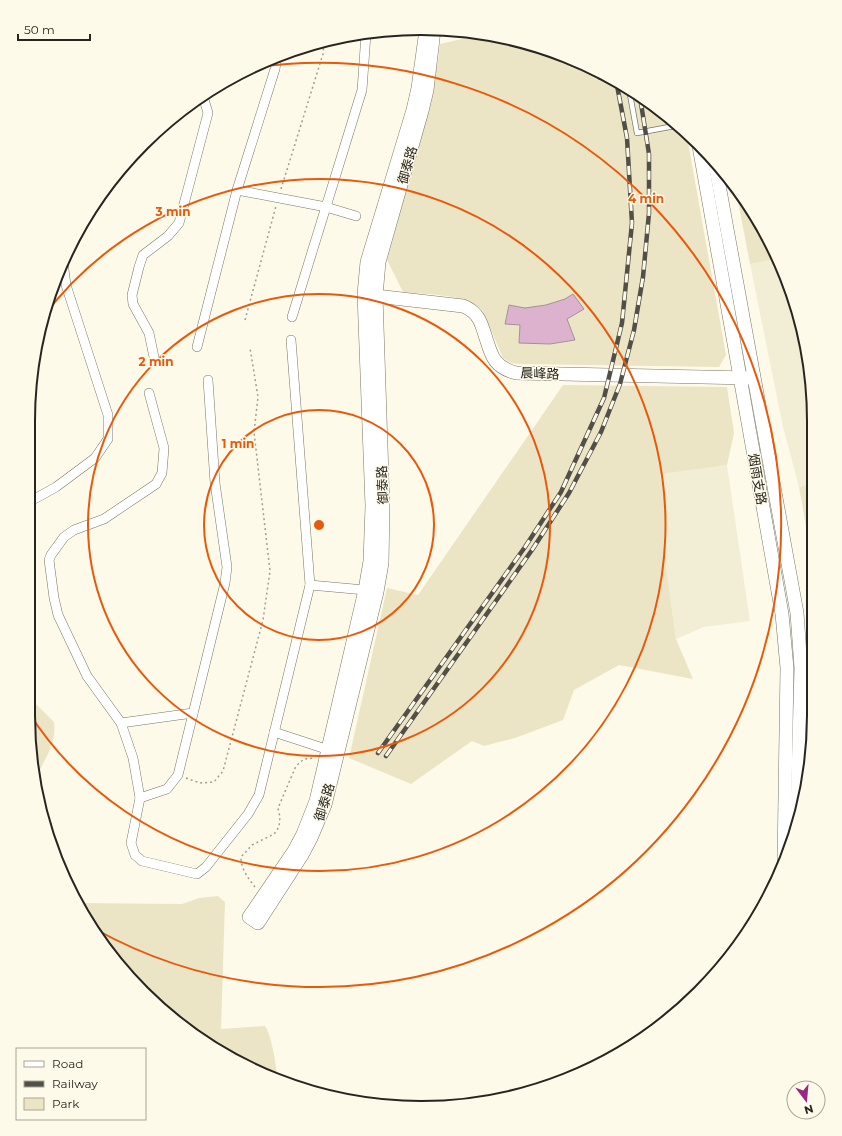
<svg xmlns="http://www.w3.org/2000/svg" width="842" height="1136" viewBox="0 0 842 1136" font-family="Montserrat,'Noto Sans SC',sans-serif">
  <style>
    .built { fill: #f2eed5 }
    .green { fill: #ebe5c5 }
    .building { fill: #dcb2cf; stroke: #a1919c }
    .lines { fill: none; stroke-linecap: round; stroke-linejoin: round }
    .lane-casing { stroke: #797767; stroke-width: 6 }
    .street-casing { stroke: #797767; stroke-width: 10 }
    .secondary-casing { stroke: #797767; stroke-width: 14 }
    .path { stroke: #a19e92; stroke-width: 1.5; stroke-dasharray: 2 3; stroke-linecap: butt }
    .lane { stroke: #fff; stroke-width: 4.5 }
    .street { stroke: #fff; stroke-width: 9 }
    .secondary { stroke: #fff; stroke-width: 13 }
    .rail-casing { stroke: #514f47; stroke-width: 4.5 }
    .rail { stroke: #fdfae9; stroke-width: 3; stroke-dasharray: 9; stroke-linecap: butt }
    .ring { fill: none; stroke: #e8590c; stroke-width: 2 }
    .labels { text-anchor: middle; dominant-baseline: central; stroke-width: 3; stroke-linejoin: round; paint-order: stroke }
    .street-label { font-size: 13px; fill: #27251f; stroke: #fdfae9 }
    .rim { fill: none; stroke: #27251f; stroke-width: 2 }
    .centre { fill: #e8590c; stroke: #fdfae9; stroke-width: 2 }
    .ring-label { font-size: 12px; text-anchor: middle; font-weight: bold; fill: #e8590c; stroke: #fdfae9; stroke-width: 3; stroke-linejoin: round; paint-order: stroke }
  </style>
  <rect width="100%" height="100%" fill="#fdfae9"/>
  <g class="built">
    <path d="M777,259L784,271L811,369V484L799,487L783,427L750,264Z"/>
    <path d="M727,465L750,621L704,627L676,639L663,544L668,511L660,473Z"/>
  </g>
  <g class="green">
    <path d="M483,34L548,49L618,81L680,126L686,131L726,355L719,367L519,364L511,363L503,358L483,311C463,293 429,295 403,292L387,260L427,114L438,61L440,44Z"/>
    <path d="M735,186L777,259L750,264Z"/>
    <path d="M563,385L727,387L734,433L727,465L660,474L668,511L663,544L676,639L693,679L619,665L574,690L563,720L515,738L484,746L472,741L411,784L349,758L387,588L418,595Z"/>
    <path d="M811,484L812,574L808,537L799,487Z"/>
    <path d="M28,696L54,722C57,743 45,759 36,777L28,715Z"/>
    <path d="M218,896L225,902L221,1029L265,1026C271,1033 277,1068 277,1078L247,1067L182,1027L143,993L81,912L77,903L182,904L199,898Z"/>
  </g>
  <path class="building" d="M573,294L584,309L567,319L575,340L550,344L519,343L520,325L505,324L509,305L525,308L546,305L565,299Z"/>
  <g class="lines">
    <defs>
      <g id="lane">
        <path d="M600,77L606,75"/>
        <path d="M629,89L637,133L680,125"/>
      </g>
      <g id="street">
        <path d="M237,190L326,207L356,216"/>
        <path d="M292,317L362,90L366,34"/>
        <path d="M197,347L237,190L275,69L277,57"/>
        <path d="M155,362L149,333L133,304L132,295L139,267L143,255L168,236L179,223L208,113L203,96"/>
        <path d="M149,393L164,448L162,473L156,484L104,519L74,530L64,537L51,555L49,560L54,598L58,615L87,676L121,723L133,758L140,798L131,843L135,855L142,861L197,874L206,867L248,814L259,795L310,585L291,340"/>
        <path d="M29,502L56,487L95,458L108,439V415L66,285L63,262"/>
        <path d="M310,585L365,590"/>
        <path d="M121,723L193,713"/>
        <path d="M274,732L332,751"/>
        <path d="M140,798L167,789L178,775L225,583L227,567L215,483L208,380"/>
      </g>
      <g id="secondary">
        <path d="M426,30L418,88L413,110L367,262L364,294L372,506L370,561L365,590L316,801L303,834L294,851L249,917L258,923L302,855L311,838L325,805L377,592L382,563L383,507L376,296L379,262L422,111L427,90L434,30"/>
        <path d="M699,146L782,614L787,668L784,862"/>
        <path d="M715,163L797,613L801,668L797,814L796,827"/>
        <path d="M367,295L463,306C468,308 472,310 476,315C480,319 482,326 484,332C491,353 492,367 516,373L749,378"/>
      </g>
    </defs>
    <use href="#lane" class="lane-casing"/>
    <use href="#street" class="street-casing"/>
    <use href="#secondary" class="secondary-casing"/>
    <g class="path">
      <path d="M281,189L323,54L324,41"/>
      <path d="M245,320L276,206"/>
      <path d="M186,778L200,783L214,782L223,771L263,620L270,571L254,432L258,397L250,348"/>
      <path d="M255,887C248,878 241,869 241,857L252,845L274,834L279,827L280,817L278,808L296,766L304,759L315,758"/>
    </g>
    <use href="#lane" class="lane"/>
    <use href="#street" class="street"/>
    <use href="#secondary" class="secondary"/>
    <defs>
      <g id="rail">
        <path d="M378,753L525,547L561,492L604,398L622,323L632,223L627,138L616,80"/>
        <path d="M386,756L532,550L569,493L601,432L620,384L634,330L643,277L649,213V154L640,97"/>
      </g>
    </defs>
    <use href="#rail" class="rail-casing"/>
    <use href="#rail" class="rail"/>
  </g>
  <g class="ring">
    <circle cx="319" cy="525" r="115"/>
    <circle cx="319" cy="525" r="231"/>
    <path d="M43 317A346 346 0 1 1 29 713"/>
    <path d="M251 68A462 462 0 1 1 95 929"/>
  </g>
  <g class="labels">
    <g class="street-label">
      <text transform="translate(407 165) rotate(-74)">御泰路</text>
      <text transform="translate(540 373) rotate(2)">晨峰路</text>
      <text transform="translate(758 479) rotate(80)">烟雨支路</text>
      <text transform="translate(382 485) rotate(-92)">御泰路</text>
      <text transform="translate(324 802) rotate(-73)">御泰路</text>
    </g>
  </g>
  <path d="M0 0H842V1136H0ZM421 35H421A386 386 0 0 1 807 421V715A386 386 0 0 1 421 1101H421A386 386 0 0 1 35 715V421A386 386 0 0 1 421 35Z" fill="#fdfae9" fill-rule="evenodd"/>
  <path class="rim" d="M421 35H421A386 386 0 0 1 807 421V715A386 386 0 0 1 421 1101H421A386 386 0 0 1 35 715V421A386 386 0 0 1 421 35Z"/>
  <circle cx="319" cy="525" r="6" class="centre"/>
  <g class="ring-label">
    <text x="646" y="203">4 min</text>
    <text x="173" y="216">3 min</text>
    <text x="156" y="366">2 min</text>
    <text x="238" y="448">1 min</text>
  </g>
  <rect x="16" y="1048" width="130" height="72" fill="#fdfae9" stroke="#a7a598"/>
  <rect x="24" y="1061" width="20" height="6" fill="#ffffff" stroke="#a7a598"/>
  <text x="52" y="1068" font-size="12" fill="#27251f">Road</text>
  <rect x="24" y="1081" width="20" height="6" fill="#514f47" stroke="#a7a598"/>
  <text x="52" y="1088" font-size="12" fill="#27251f">Railway</text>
  <rect x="24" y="1098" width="20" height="12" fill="#ebe5c5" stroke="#a7a598"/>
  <text x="52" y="1108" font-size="12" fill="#27251f">Park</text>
  <g transform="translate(806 1100) rotate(164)"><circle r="19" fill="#fdfae9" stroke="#a7a598"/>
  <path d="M0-3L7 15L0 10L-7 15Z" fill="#9b2783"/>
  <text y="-6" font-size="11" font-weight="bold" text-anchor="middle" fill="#27251f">N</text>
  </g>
  <path d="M18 34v6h72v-6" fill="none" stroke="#27251f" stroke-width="2"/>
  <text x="24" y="34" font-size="12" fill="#27251f" stroke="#fdfae9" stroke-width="3" paint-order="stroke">50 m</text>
</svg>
